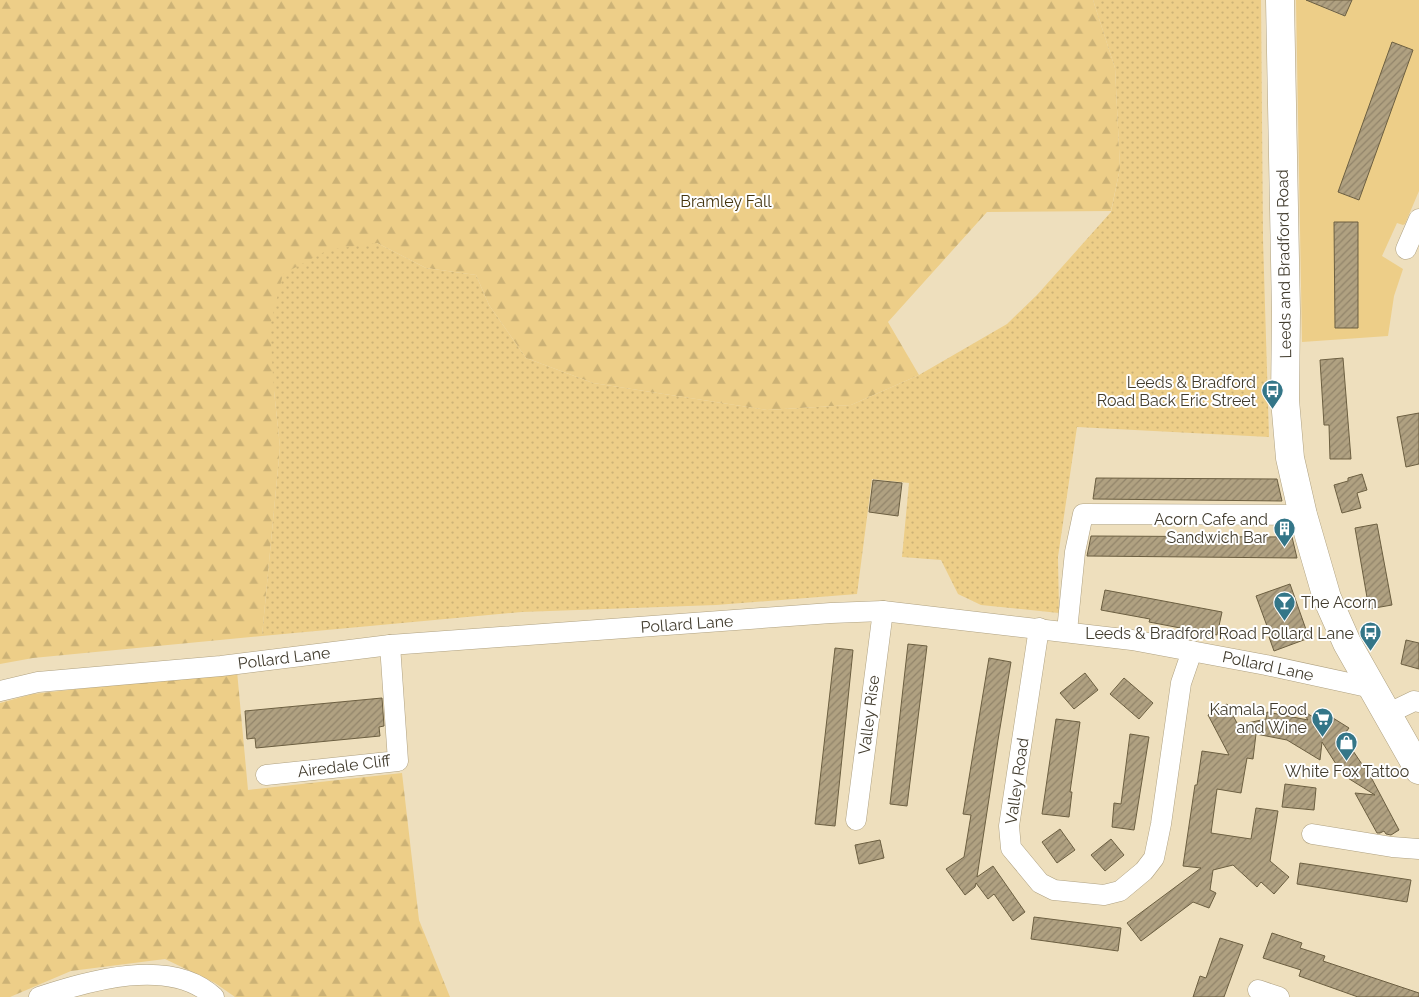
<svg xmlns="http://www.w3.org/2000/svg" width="1419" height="997" viewBox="0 0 1419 997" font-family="Raleway,sans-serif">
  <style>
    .grass { fill: #edce88; fill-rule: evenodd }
    .forest { fill: url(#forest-firs) }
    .park { fill: url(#park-dots) }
    .building { fill: url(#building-hatch); stroke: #6c5f41 }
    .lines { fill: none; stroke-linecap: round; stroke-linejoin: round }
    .minor-casing { stroke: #afa180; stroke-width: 21 }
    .secondary-casing { stroke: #afa180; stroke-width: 29 }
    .minor { stroke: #fff; stroke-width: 20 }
    .secondary { stroke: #fff; stroke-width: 28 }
    .labels { text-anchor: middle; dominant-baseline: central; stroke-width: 4; stroke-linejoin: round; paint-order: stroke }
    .park-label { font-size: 16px; fill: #44350f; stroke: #fff }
    .street-label { font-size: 16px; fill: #423c2e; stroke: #fff }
    .poi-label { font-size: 16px; fill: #423c2e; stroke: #fff; text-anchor: end }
  </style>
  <defs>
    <pattern id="forest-firs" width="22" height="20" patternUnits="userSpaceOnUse" patternTransform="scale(1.25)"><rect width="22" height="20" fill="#edce88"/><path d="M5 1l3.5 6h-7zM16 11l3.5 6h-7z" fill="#ccb276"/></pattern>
    <pattern id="park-dots" width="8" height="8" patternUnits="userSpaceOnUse" patternTransform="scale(1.25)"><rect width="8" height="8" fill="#edce88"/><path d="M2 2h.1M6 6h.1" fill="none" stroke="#ccb276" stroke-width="1.8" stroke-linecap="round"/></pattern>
    <pattern id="building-hatch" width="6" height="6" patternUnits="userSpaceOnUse" patternTransform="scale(1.25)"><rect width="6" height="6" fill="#b0a181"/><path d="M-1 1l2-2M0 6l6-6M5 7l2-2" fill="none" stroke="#91846a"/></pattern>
  </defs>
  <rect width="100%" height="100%" fill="#eedfbd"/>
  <path class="grass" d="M1296,0H1327L1324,8L1344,16L1352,0H1419V191L1405,224L1403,225L1397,223L1382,256L1403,269L1394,296L1388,336L1302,342ZM1393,43L1413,50L1358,200L1339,192ZM1334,222H1358V328H1335Z"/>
  <g class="forest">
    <path d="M0,0H1093L1115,68L1120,168L1111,211L987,212L888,322L919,375L851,405L767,410L593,383L526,358L489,305L476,275L426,268L377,243L274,391L280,447L262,636L33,658L0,664Z"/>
    <path d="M237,671L248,790L402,773L419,920L450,997H235L215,983L165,959L71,971L10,997H0V703L33,694Z"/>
  </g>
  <path class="park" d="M1093,0H1261L1263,239L1269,437L1077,427L1058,557L1059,613L981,605L958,594L941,560L902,557L909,483L872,479L857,594L716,605L522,612L262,636L280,447L274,391L270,326L283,274L328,250L377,243L426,268L476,275L489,305L526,358L593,383L767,410L851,405L919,375L1007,324L1037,295L1111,212L1120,168L1115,68Z"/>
  <g class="building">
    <path d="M1306,0H1352L1345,16Z"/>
    <path d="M1392,42L1413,50L1359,200L1338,192Z"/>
    <path d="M1334,222H1358V328H1335Z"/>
    <path d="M1343,358L1351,459H1330L1329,425H1324L1320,360Z"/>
    <path d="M1419,413V464L1406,467L1397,417Z"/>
    <path d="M1362,474L1367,490L1357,493L1361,508L1342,513L1334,485L1348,481V478Z"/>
    <path d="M1096,478L1277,479L1282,501L1093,499Z"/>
    <path d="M873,480L902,483L898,516L869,512Z"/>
    <path d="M1377,524L1392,605L1369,609L1355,528Z"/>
    <path d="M1091,536L1292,537L1297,558L1087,556Z"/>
    <path d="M1290,584L1309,638L1274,651L1269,637H1271L1256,596Z"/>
    <path d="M1105,590L1222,612L1217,635L1149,622L1150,619L1101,610Z"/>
    <path d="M1406,640L1419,643V669L1401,664Z"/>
    <path d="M908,644L927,646L907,806L890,804Z"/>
    <path d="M835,648L853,650L835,826L815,824Z"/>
    <path d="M989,658L1011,662L998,740L977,877L993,866L1025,912L1013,921L994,894L988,899L976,883L975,887L965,895L946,869L964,857L971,815L963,814Z"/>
    <path d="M1085,673L1098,690L1074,709L1060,693Z"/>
    <path d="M1124,678L1153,703L1139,719L1110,694Z"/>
    <path d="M382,698L384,726L379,727L380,736L256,748L255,738L247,739L245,711Z"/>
    <path d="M1227,704L1238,725L1266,719L1267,712L1308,720L1300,709L1328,726L1333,718L1349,728L1343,736L1372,779L1399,830L1391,835L1386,834L1384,831L1380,833H1377L1355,793L1375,795L1343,775L1322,742L1320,760L1287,740L1256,734L1253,759L1247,758L1241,793L1217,789L1211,833L1251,839L1256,808L1278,811L1270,861L1289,877L1274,894L1261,882L1257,887L1233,865L1213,870L1210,890L1216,893L1209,908L1193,902L1141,941L1127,923L1201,868L1183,866L1195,785H1197L1202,751L1229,755L1208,715Z"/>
    <path d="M1056,719L1080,722L1070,792H1072L1069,817L1042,814Z"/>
    <path d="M1130,734L1149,737L1134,830L1112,827L1114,803L1121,804Z"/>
    <path d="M1285,784L1316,788L1314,810L1282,807Z"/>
    <path d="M1060,829L1075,850L1057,863L1042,842Z"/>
    <path d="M1111,839L1124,855L1105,871L1091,855Z"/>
    <path d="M880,840L884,858L859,864L855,845Z"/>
    <path d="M1300,863L1411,880L1407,902L1297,884Z"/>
    <path d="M1034,917L1121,928L1118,951L1031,939Z"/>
    <path d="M1272,933L1302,943L1300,948L1325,956L1323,961L1419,993V997H1358L1299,976L1301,970L1263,958Z"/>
    <path d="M1220,938L1243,945L1224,997H1193L1200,976L1206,978Z"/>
  </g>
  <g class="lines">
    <defs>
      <g id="minor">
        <path d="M1406,249L1419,219"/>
        <path d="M1039,628L1009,826L1011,848L1040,883L1054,890L1104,895L1120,891L1144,871L1154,858L1161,824L1181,683L1192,651"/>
        <path d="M1067,631L1075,552L1083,514L1303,515"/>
        <path d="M0,691L38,682L221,666L390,645L831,613L883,611L1132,640L1266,665L1372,688"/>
        <path d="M1387,714L1414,701L1419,702"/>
        <path d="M266,775L398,761L390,645"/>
        <path d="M856,820L883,611"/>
        <path d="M1312,834L1392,847L1419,849"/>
        <path d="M1258,990L1279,997"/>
        <path d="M39,997C89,981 170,956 214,997"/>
      </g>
      <path id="secondary" d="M1280,0L1286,312L1285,400L1290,458L1303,515L1327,598L1347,643L1419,770"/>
    </defs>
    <use href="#minor" class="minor-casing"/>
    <use href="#secondary" class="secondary-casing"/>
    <use href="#minor" class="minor"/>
    <use href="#secondary" class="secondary"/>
  </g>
  <defs>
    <symbol id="bus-pin" viewBox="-11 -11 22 30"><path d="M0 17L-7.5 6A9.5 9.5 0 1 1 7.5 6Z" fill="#347688" stroke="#fff"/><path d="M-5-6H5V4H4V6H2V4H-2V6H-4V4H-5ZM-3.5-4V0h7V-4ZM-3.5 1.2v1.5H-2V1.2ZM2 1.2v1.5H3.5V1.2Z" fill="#fff"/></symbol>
    <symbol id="building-pin" viewBox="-11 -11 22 30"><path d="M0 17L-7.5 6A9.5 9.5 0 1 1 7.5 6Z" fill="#347688" stroke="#fff"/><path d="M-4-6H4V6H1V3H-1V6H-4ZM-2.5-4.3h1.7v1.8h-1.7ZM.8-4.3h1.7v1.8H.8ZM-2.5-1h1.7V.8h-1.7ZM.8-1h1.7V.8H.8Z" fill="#fff"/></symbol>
    <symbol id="bar-pin" viewBox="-11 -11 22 30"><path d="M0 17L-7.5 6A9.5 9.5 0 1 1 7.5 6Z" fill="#347688" stroke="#fff"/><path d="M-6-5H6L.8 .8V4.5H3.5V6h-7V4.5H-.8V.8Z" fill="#fff"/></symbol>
    <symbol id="supermarket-pin" viewBox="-11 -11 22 30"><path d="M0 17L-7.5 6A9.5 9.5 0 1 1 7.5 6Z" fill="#347688" stroke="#fff"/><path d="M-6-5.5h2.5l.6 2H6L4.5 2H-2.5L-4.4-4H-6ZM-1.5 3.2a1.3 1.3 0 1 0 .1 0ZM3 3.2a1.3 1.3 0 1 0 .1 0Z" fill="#fff"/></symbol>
    <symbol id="shop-pin" viewBox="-11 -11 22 30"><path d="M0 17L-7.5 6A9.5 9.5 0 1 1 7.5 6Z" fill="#347688" stroke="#fff"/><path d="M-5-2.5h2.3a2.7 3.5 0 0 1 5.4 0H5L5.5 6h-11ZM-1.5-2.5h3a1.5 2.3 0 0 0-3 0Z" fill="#fff"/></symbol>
  </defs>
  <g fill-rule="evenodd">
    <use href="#bus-pin" x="1260" y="378" width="25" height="34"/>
    <use href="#building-pin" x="1272" y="516" width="25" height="34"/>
    <use href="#bar-pin" x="1272" y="590" width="25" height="34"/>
    <use href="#bus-pin" x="1358" y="620" width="25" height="34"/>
    <use href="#supermarket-pin" x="1310" y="706" width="25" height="34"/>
    <use href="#shop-pin" x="1334" y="730" width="25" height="34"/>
  </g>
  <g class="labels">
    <g class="park-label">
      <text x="726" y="201">Bramley Fall</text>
    </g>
    <g class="street-label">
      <text transform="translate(1284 264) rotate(-91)">Leeds and Bradford Road</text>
      <text transform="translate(687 624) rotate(-4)">Pollard Lane</text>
      <text transform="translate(284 658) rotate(-7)">Pollard Lane</text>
      <text transform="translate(1268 666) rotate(12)">Pollard Lane</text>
      <text transform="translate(869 715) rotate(-83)">Valley Rise</text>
      <text transform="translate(344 766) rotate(-7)">Airedale Cliff</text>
      <text transform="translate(1017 781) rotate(-82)">Valley Road</text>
    </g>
    <g class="poi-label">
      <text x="1256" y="382">Leeds &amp; Bradford<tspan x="1256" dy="18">Road Back Eric Street</tspan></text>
      <text x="1268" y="519">Acorn Cafe and<tspan x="1268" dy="18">Sandwich Bar</tspan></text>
      <text x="1301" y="602" text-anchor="start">The Acorn</text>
      <text x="1354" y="633">Leeds &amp; Bradford Road Pollard Lane</text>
      <text x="1307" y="709">Kamala Food<tspan x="1307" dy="18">and Wine</tspan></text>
      <text x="1347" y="771" text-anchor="middle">White Fox Tattoo</text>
    </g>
  </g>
</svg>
